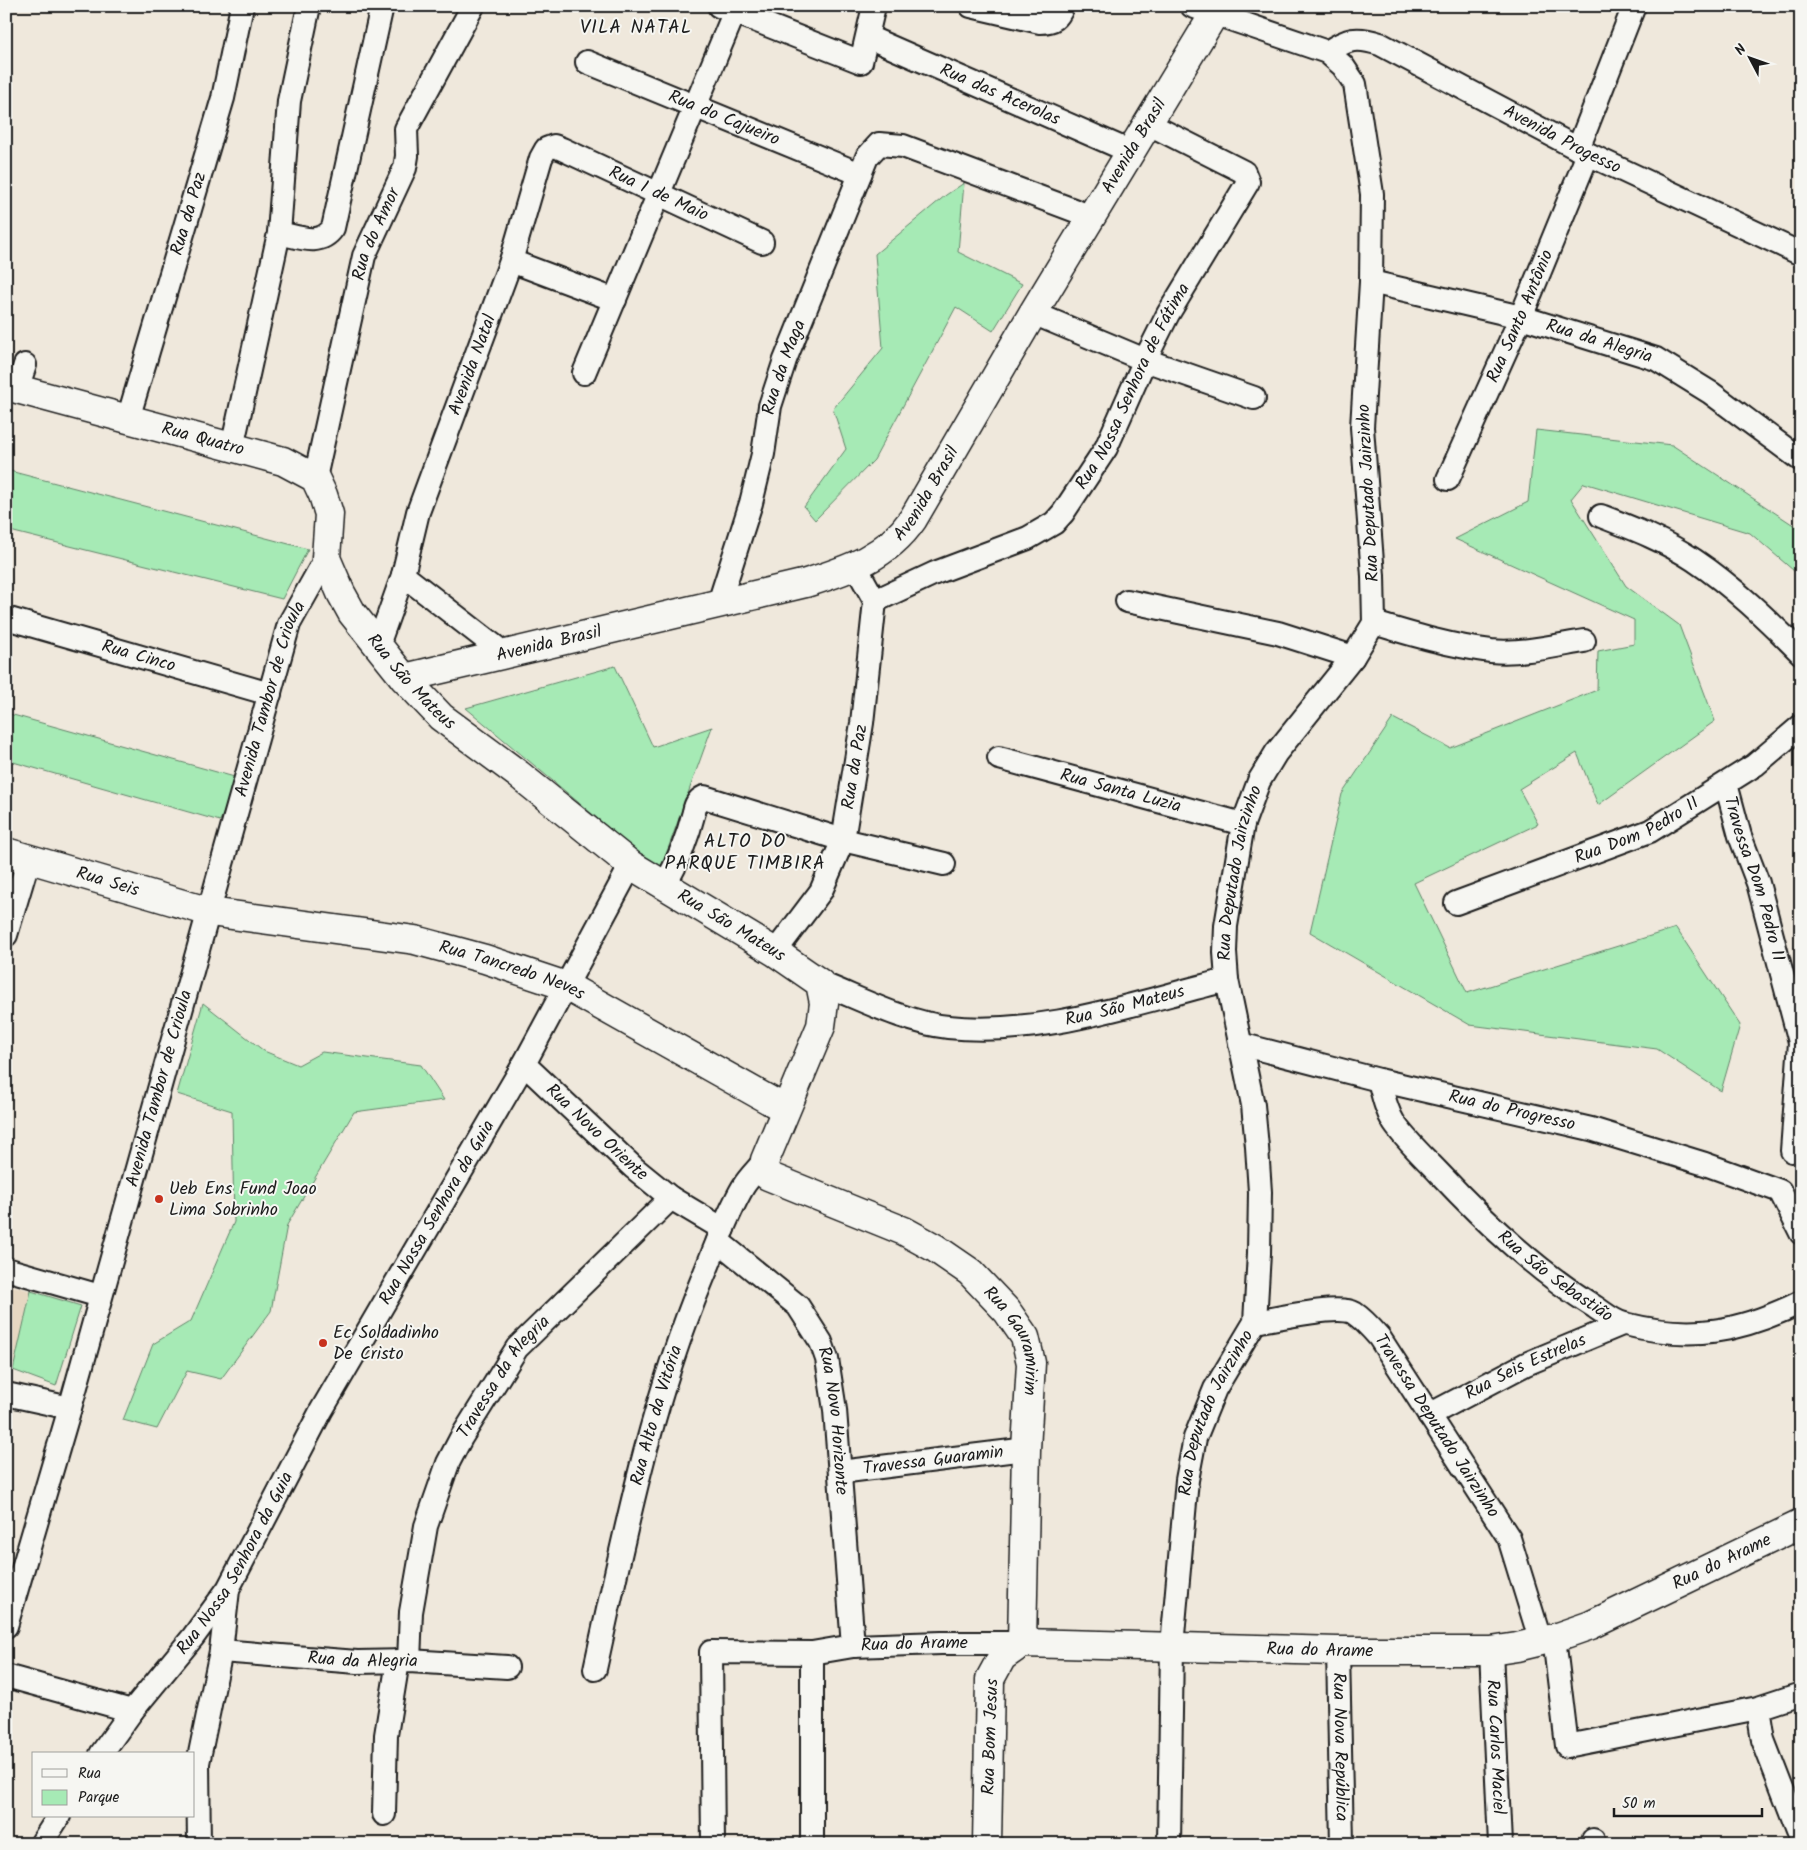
<svg xmlns="http://www.w3.org/2000/svg" width="1807" height="1850" viewBox="0 0 1807 1850" font-family="Kalam,sans-serif">
  <style>
    .built { fill: #e6d7c2 }
    .green { fill: #a6eab5; stroke: #618368 }
    .lines { fill: none; stroke-linecap: round; stroke-linejoin: round }
    .street-casing { stroke: #1c1c1c; stroke-width: 26 }
    .secondary-casing { stroke: #1c1c1c; stroke-width: 31 }
    .street { stroke: #f6f6f2; stroke-width: 22 }
    .secondary { stroke: #f6f6f2; stroke-width: 28 }
    .poi-dot { fill: #c8321e; stroke: #f6f6f2; stroke-width: 2 }
    .labels { text-anchor: middle; dominant-baseline: central; stroke-width: 4; stroke-linejoin: round; paint-order: stroke }
    .street-label { font-size: 18px; fill: #1c1c1c; stroke: #f6f6f2 }
    .poi-label { font-size: 18px; fill: #1c1c1c; stroke: #f6f6f2; text-anchor: start }
    .neighbourhood-label { font-size: 19px; letter-spacing: 1px; fill: #1c1c1c; stroke: #f6f6f2 }
  </style>
  <rect width="100%" height="100%" fill="#efe8dc"/>
  <filter id="ink" filterUnits="userSpaceOnUse"><feTurbulence type="fractalNoise" baseFrequency=".02" numOctaves="2"/><feDisplacementMap in="SourceGraphic" scale="10" xChannelSelector="R" yChannelSelector="G"/><feConvolveMatrix kernelMatrix="1 2 1 2 8 2 1 2 1" color-interpolation-filters="sRGB"/></filter>
  <g filter="url(#ink)">
    <path class="built" d="M6,1284L31,1291L13,1370L6,1369Z"/>
    <g class="green">
      <path d="M964,183L958,252L1022,284L993,331L956,307L874,460L815,520L804,507L846,449L833,409L883,348L875,254L946,195Z"/>
      <path d="M1536,430L1672,445L1798,528L1801,527V577L1750,533L1584,483L1571,499L1626,586L1679,625L1715,721L1598,805L1577,753L1519,789L1538,824L1414,883L1467,993L1676,928L1740,1025L1721,1091L1657,1049L1470,1025L1310,932L1342,794L1393,718L1450,748L1597,690L1598,651L1634,644V620L1455,539L1528,502Z"/>
      <path d="M6,470L308,549L282,599L6,530Z"/>
      <path d="M615,666L653,747L712,727L660,871L466,708Z"/>
      <path d="M6,713L238,778L220,821L6,760Z"/>
      <path d="M203,1003L264,1051L298,1065L322,1052L421,1065L444,1100L354,1112L287,1225L271,1311L221,1379L187,1371L157,1429L123,1420L153,1344L191,1321L234,1222L232,1111L177,1094Z"/>
      <path d="M31,1291L81,1306L56,1386L13,1370Z"/>
    </g>
    <g class="lines">
      <defs>
        <g id="street">
          <path d="M719,6L861,62L874,6"/>
          <path d="M971,6L1040,22C1054,22 1058,18 1063,6"/>
          <path id="s1" d="M868,37L1131,152"/>
          <path id="s2" d="M1327,52C1348,39 1356,36 1380,44L1588,154L1801,254"/>
          <path id="s3" d="M587,62L860,174"/>
          <path d="M1578,149L1634,6"/>
          <path d="M279,233C299,237 320,247 333,228L382,6"/>
          <path d="M511,261L615,300"/>
          <path id="s4" d="M1371,282L1521,317L1656,359L1711,393L1801,460"/>
          <path d="M1033,313L1145,360L1254,398"/>
          <path d="M584,373L737,6"/>
          <path d="M17,389L25,365"/>
          <path id="s5" d="M128,419L223,98L242,6"/>
          <path d="M232,448L279,233L289,101L309,6"/>
          <path id="s6" d="M315,478L364,256L405,168L407,156L406,129L473,6"/>
          <path id="s7" d="M1448,479L1521,317L1588,154"/>
          <path d="M1601,516C1632,528 1666,541 1694,560C1733,586 1768,620 1801,653"/>
          <path id="s8" d="M875,601L935,573L1028,538L1054,523L1063,513L1106,448L1145,360L1168,314L1248,182L1244,172L1149,124"/>
          <path d="M1127,601L1278,633L1353,657"/>
          <path id="s9" d="M719,603L751,503L763,454L770,406L785,360L867,157L879,144L903,146L1092,217"/>
          <path id="s10" d="M6,618L270,694"/>
          <path d="M1374,623C1413,635 1451,646 1491,651C1521,654 1554,646 1584,641"/>
          <path d="M378,645L403,575"/>
          <path id="s11" d="M506,655L403,575L418,512L511,261L541,158L546,149L554,146L562,149L762,242"/>
          <path id="s12" d="M999,758L1243,824"/>
          <path id="s13" d="M1726,784L1740,836L1758,883L1800,1042L1792,1151"/>
          <path d="M665,885C679,860 687,840 694,812C695,806 697,800 704,797L843,840L944,864"/>
          <path id="s14" d="M1456,903L1650,831L1755,765L1801,726"/>
          <path d="M6,935L29,858"/>
          <path id="s15" d="M775,952L821,891L843,840L862,723L875,601L856,567"/>
          <path id="s16" d="M820,983C859,998 906,1023 948,1027C1042,1037 1136,1002 1227,980"/>
          <path id="s17" d="M1240,1044L1379,1080L1591,1129L1705,1164L1780,1191L1801,1233"/>
          <path id="s18" d="M524,1064L634,1168L671,1198L723,1229"/>
          <path id="s19" d="M1379,1080C1383,1095 1386,1110 1394,1123C1407,1142 1424,1157 1440,1174C1487,1224 1537,1271 1595,1307C1604,1313 1614,1322 1625,1324C1692,1341 1740,1332 1801,1302"/>
          <path id="s20" d="M718,1241L798,1306L821,1342L827,1359L835,1410L853,1646"/>
          <path d="M6,1269L100,1296"/>
          <path id="s21" d="M1255,1322C1275,1319 1338,1304 1354,1313C1363,1319 1372,1329 1379,1337L1509,1538L1541,1642"/>
          <path d="M6,1394L70,1408"/>
          <path id="s22" d="M1429,1415L1526,1364L1622,1324"/>
          <path id="s23" d="M840,1472L1026,1449"/>
          <path id="s24" d="M6,1626L70,1408L289,624L326,558"/>
          <path d="M1554,1638L1567,1746L1758,1708L1801,1694"/>
          <path id="s25" d="M221,1651L357,1662L409,1661L507,1667"/>
          <path id="s26" d="M1338,1651L1342,1844"/>
          <path id="s27" d="M1491,1651L1500,1844"/>
          <path id="s28" d="M409,1661L411,1612L426,1526L448,1463L461,1438L517,1348L671,1198"/>
          <path id="s29" d="M595,1669C624,1537 650,1405 702,1280C715,1249 726,1216 743,1187C749,1177 758,1169 765,1160"/>
          <path d="M6,1676L132,1711"/>
          <path d="M1758,1708L1763,1740L1801,1838"/>
          <path id="s30" d="M101,1754L132,1711L193,1637L228,1589L321,1411L524,1064L631,865"/>
          <path d="M384,1814L386,1735L398,1661"/>
          <path d="M1593,1840L1594,1844"/>
          <path d="M41,1844L59,1816"/>
          <path d="M199,1844L198,1763L221,1651L228,1590"/>
          <path id="s31" d="M713,1844L711,1652L812,1653L853,1646L941,1643H1022"/>
          <path d="M812,1844V1653"/>
          <path id="s32" d="M1169,1844L1172,1646L1187,1480L1195,1438L1215,1389L1255,1322L1259,1253L1260,1192L1257,1147L1253,1105L1227,980L1225,952L1226,926L1243,824L1259,781L1276,753L1353,657L1374,623L1373,576L1362,427L1371,282L1372,194L1355,84L1343,66L1327,52L1192,6"/>
        </g>
        <g id="secondary">
          <path id="s33" d="M6,386L283,461L315,478L323,495L329,514L326,558L341,593L352,613L404,678L441,717L518,774L631,865L775,952L820,983L824,1003L821,1026L765,1160L764,1167L768,1176L904,1231L935,1248L970,1272L1007,1311L1025,1337L1031,1363L1026,1449L1022,1643"/>
          <path id="s34" d="M404,678L806,583C848,570 887,557 913,519L1033,313L1219,6"/>
          <path id="s35" d="M6,852L210,912L415,940L485,959L566,986L785,1109"/>
          <path id="s36" d="M1022,1643L1338,1651H1491L1517,1647L1554,1638L1591,1625L1801,1524"/>
          <path d="M987,1844L990,1679L1002,1657L1022,1643"/>
        </g>
      </defs>
      <use href="#street" class="street-casing"/>
      <use href="#secondary" class="secondary-casing"/>
      <use href="#street" class="street"/>
      <use href="#secondary" class="secondary"/>
    </g>
  </g>
  <g class="poi-dot">
    <circle cx="159" cy="1199" r="5"/>
    <circle cx="323" cy="1343" r="5"/>
  </g>
  <g class="labels">
    <g class="street-label">
      <text stroke="none"><textPath href="#s1" startOffset="144">Rua das Acerolas</textPath></text>
      <text stroke="none"><textPath href="#s3" startOffset="148">Rua do Cajueiro</textPath></text>
      <text stroke="none"><textPath href="#s2" startOffset="262">Avenida Progesso</textPath></text>
      <text stroke="none"><textPath href="#s34" startOffset="974">Avenida Brasil</textPath></text>
      <text stroke="none"><textPath href="#s11" startOffset="704">Rua 1 de Maio</textPath></text>
      <text stroke="none"><textPath href="#s5" startOffset="214">Rua da Paz</textPath></text>
      <text stroke="none"><textPath href="#s6" startOffset="252">Rua do Amor</textPath></text>
      <text stroke="none"><textPath href="#s7" startOffset="178">Rua Santo Antônio</textPath></text>
      <text stroke="none"><textPath href="#s4" startOffset="236">Rua da Alegria</textPath></text>
      <text stroke="none"><textPath href="#s11" startOffset="352">Avenida Natal</textPath></text>
      <text stroke="none"><textPath href="#s9" startOffset="245">Rua da Maga</textPath></text>
      <text stroke="none"><textPath href="#s8" startOffset="354">Rua Nossa Senhora de Fátima</textPath></text>
      <text stroke="none"><textPath href="#s33" startOffset="204">Rua Quatro</textPath></text>
      <text stroke="none"><textPath href="#s34" startOffset="569">Avenida Brasil</textPath></text>
      <text transform="translate(1369 493) rotate(-93)">Rua Deputado Jairzinho</text>
      <text stroke="none"><textPath href="#s34" startOffset="149">Avenida Brasil</textPath></text>
      <text stroke="none"><textPath href="#s10" startOffset="138">Rua Cinco</textPath></text>
      <text stroke="none"><textPath href="#s33" startOffset="558">Rua São Mateus</textPath></text>
      <text stroke="none"><textPath href="#s24" startOffset="964">Avenida Tambor de Crioula</textPath></text>
      <text stroke="none"><textPath href="#s15" startOffset="206">Rua da Paz</textPath></text>
      <text stroke="none"><textPath href="#s12" startOffset="126">Rua Santa Luzia</textPath></text>
      <text stroke="none"><textPath href="#s14" startOffset="195">Rua Dom Pedro II</textPath></text>
      <text stroke="none"><textPath href="#s32" startOffset="992">Rua Deputado Jairzinho</textPath></text>
      <text stroke="none"><textPath href="#s13" startOffset="99">Travessa Dom Pedro II</textPath></text>
      <text stroke="none"><textPath href="#s35" startOffset="106">Rua Seis</textPath></text>
      <text stroke="none"><textPath href="#s33" startOffset="962">Rua São Mateus</textPath></text>
      <text stroke="none"><textPath href="#s35" startOffset="521">Rua Tancredo Neves</textPath></text>
      <text stroke="none"><textPath href="#s16" startOffset="315">Rua São Mateus</textPath></text>
      <text stroke="none"><textPath href="#s24" startOffset="559">Avenida Tambor de Crioula</textPath></text>
      <text stroke="none"><textPath href="#s17" startOffset="280">Rua do Progresso</textPath></text>
      <text stroke="none"><textPath href="#s18" startOffset="100">Rua Novo Oriente</textPath></text>
      <text stroke="none"><textPath href="#s30" startOffset="639">Rua Nossa Senhora da Guia</textPath></text>
      <text stroke="none"><textPath href="#s19" startOffset="269">Rua São Sebastião</textPath></text>
      <text stroke="none"><textPath href="#s33" startOffset="1582">Rua Gauramirim</textPath></text>
      <text stroke="none"><textPath href="#s22" startOffset="108">Rua Seis Estrelas</textPath></text>
      <text stroke="none"><textPath href="#s28" startOffset="306">Travessa da Alegria</textPath></text>
      <text stroke="none"><textPath href="#s32" startOffset="438">Rua Deputado Jairzinho</textPath></text>
      <text stroke="none"><textPath href="#s29" startOffset="261">Rua Alto da Vitória</textPath></text>
      <text stroke="none"><textPath href="#s20" startOffset="226">Rua Novo Horizonte</textPath></text>
      <text stroke="none"><textPath href="#s21" startOffset="241">Travessa Deputado Jairzinho</textPath></text>
      <text stroke="none"><textPath href="#s23" startOffset="94">Travessa Guaramin</textPath></text>
      <text stroke="none"><textPath href="#s30" startOffset="234">Rua Nossa Senhora da Guia</textPath></text>
      <text stroke="none"><textPath href="#s36" startOffset="718">Rua do Arame</textPath></text>
      <text stroke="none"><textPath href="#s31" startOffset="396">Rua do Arame</textPath></text>
      <text stroke="none"><textPath href="#s36" startOffset="298">Rua do Arame</textPath></text>
      <text stroke="none"><textPath href="#s25" startOffset="142">Rua da Alegria</textPath></text>
      <text transform="translate(991 1737) rotate(-88)">Rua Bom Jesus</text>
      <text stroke="none"><textPath href="#s27" startOffset="96">Rua Carlos Maciel</textPath></text>
      <text stroke="none"><textPath href="#s26" startOffset="96">Rua Nova República</textPath></text>
    </g>
    <g class="poi-label">
      <text x="169" y="1189">Ueb Ens Fund Joao<tspan x="169" dy="21">Lima Sobrinho</tspan></text>
      <text x="333" y="1333">Ec Soldadinho<tspan x="333" dy="21">De Cristo</tspan></text>
    </g>
    <g class="neighbourhood-label">
      <text x="636" y="28">VILA NATAL</text>
      <text x="745" y="842">ALTO DO<tspan x="745" dy="22">PARQUE TIMBIRA</tspan></text>
    </g>
  </g>
  <rect width="1807" height="1850" fill="none" stroke="#f6f6f2" stroke-width="25"/>
  <rect x="12" y="12" width="1782" height="1825" fill="none" stroke="#1c1c1c" stroke-width="2" filter="url(#ink)"/>
  <rect x="32" y="1752" width="162" height="65" fill="#f6f6f2" stroke="#9f9f9c"/>
  <rect x="42" y="1769" width="25" height="8" fill="#f6f6f2" stroke="#9f9f9c"/>
  <text x="78" y="1778" font-size="15" fill="#1c1c1c">Rua</text>
  <rect x="42" y="1790" width="25" height="15" fill="#a6eab5" stroke="#9f9f9c"/>
  <text x="78" y="1802" font-size="15" fill="#1c1c1c">Parque</text>
  <g transform="translate(1750 58) rotate(311)" stroke="#f6f6f2" stroke-width="4" paint-order="stroke">
  <path d="M0-4L9 19L0 12L-9 19Z" fill="#1c1c1c"/>
  <text y="-8" font-size="14" font-weight="bold" text-anchor="middle" fill="#1c1c1c">N</text>
  </g>
  <path d="M1614 1808v8h148v-8" fill="none" stroke="#1c1c1c" stroke-width="2.5"/>
  <text x="1622" y="1808" font-size="15" fill="#1c1c1c" stroke="#f6f6f2" stroke-width="4" paint-order="stroke">50 m</text>
</svg>
